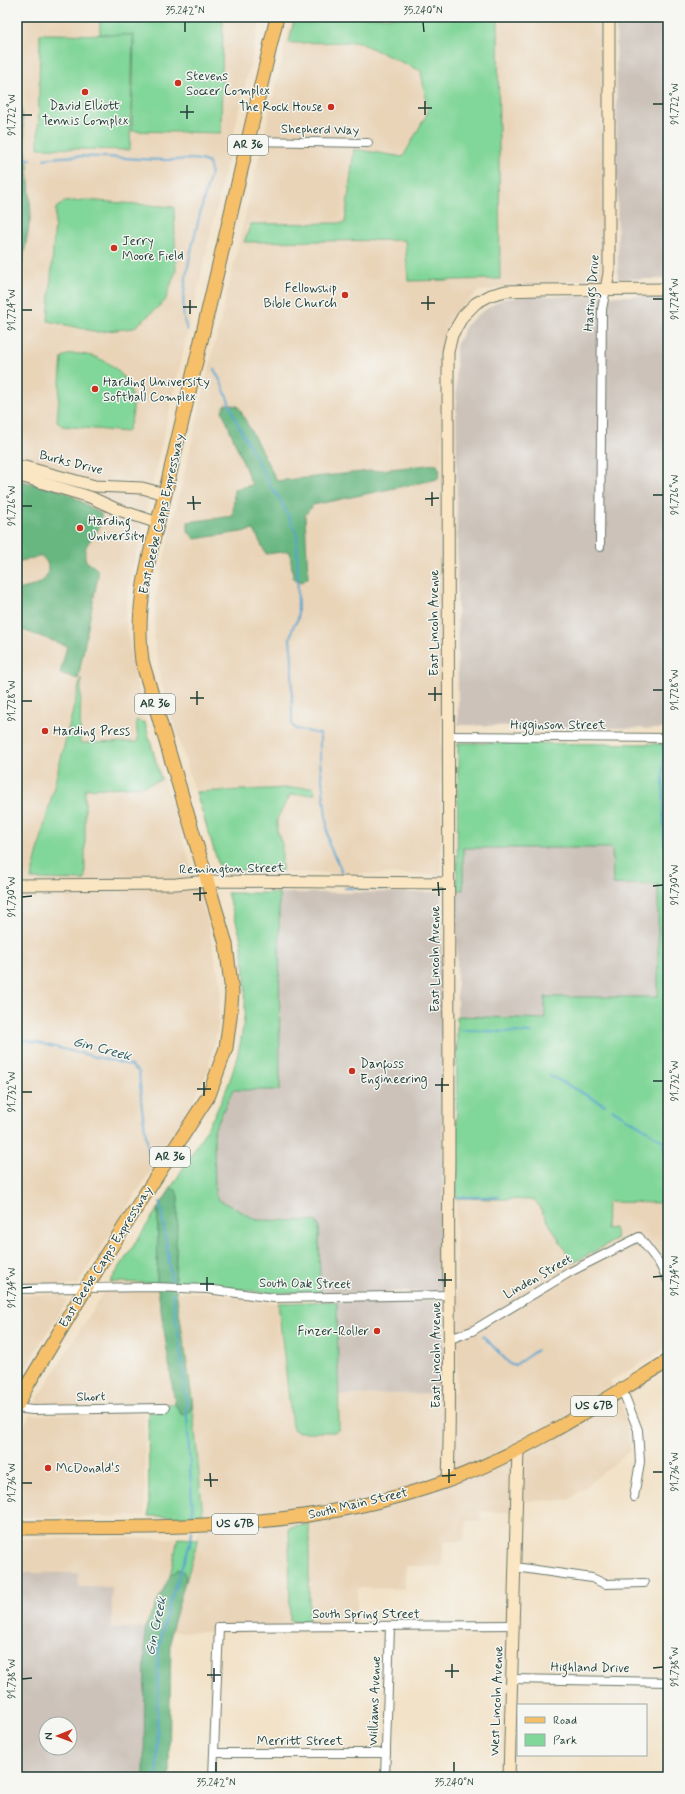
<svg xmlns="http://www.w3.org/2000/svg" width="685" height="1794" viewBox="0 0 685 1794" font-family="Mynerve,sans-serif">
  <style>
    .built { fill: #e9d4b8 }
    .industrial { fill: #ccc2b9; fill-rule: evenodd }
    .green { fill: #81d699; stroke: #508a66 }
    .forest { fill: #68b781; stroke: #447a5a }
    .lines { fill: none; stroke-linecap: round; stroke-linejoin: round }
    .stream { stroke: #55a4cf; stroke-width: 2 }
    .street-casing { stroke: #697768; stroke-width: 10 }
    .secondary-casing { stroke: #697768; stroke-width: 13 }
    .primary-casing { stroke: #697768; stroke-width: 15 }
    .street { stroke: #fff; stroke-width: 8 }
    .secondary { stroke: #fbe6c4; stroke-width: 11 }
    .primary { stroke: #f6c06b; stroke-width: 13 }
    .ticks { fill: none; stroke: #1f3d34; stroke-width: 1.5 }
    .poi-dot { fill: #c8321e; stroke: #f6f6f2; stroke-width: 1.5 }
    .labels { text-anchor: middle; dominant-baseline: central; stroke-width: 3; stroke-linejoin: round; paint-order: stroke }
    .shield { fill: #f6f6f2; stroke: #60746d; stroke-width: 1 }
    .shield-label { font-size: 12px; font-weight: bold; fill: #1f3d34 }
    .poi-label { font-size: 13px; fill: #1f3d34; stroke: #f6f6f2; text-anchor: start }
    .street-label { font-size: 13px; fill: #1f3d34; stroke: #f6f6f2 }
    .water-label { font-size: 14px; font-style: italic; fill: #2f5c62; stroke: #f6f6f2 }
    .neatline { fill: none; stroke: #1f3d34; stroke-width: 1.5 }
    .ticks-label { font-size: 10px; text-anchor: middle; fill: #1f3d34 }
  </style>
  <rect width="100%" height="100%" fill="#f6f6f2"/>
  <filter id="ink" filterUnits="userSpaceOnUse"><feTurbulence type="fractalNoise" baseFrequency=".025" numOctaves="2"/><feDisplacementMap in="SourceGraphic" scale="8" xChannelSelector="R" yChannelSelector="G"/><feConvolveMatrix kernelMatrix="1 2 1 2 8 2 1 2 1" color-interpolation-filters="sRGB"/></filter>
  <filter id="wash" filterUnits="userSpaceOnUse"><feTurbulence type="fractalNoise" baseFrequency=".012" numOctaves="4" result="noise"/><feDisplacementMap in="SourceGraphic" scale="16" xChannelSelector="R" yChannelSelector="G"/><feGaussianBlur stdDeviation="0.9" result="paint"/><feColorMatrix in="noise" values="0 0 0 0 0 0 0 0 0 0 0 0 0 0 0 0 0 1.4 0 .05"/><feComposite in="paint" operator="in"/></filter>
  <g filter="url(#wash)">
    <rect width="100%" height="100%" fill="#f2e2c8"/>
    <g class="built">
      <path d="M17,17H261L130,580L125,618L141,706L207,918L221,988L217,1032L207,1072L186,1116L77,1285L17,1286Z"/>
      <path d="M292,17H601L603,280L572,281L479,291L453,314L442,342L441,875L219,871L159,674L154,637L156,593Z"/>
      <path d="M456,1198L535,1200L573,1263L606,1229L607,1202L668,1203V1348L610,1381L621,1402L631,1450L569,1500L523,1501L514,1512H481V1521H467L463,1541L444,1542L441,1566H406L404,1589L357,1588V1632H171L186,1582L203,1517L192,1398L177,1292L212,1293L262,1302L278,1303L292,1426L294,1430L339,1426V1395L457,1392Z"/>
      <path d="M110,1282L157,1283L175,1404L33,1406Z"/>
      <path d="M60,1294L67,1301L41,1342L17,1384V1295Z"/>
      <path d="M83,1413H144L145,1516L17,1517V1467L24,1425L27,1420L31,1415Z"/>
      <path d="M178,1538L170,1576L145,1627L112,1628V1587H78V1573H17V1539Z"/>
    </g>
    <g class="industrial">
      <path d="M616,17H668V279H618Z"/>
      <path d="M526,296H668V729L458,725L456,346L466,325L483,311L502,299Z"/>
      <path d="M463,848H613L658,884V997H546V1019L457,1016V890H463Z"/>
      <path d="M441,892L444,1291L320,1293L319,1227L315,1221L257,1220L219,1200L215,1194L214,1130L233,1090H280L279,893Z"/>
      <path d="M434,1300L441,1304L444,1311V1393L339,1395L337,1301Z"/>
      <path d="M17,1573H78L79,1587H112V1628L145,1627L144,1777H17ZM46,1724H70V1748H46Z"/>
    </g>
    <g class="green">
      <path d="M100,17H223L221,133L132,131L134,35L100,34Z"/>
      <path d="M295,17H498L500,279L408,281L405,240L244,242L251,224L345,223L354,149L403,157L428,112L421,71L358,42L289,43Z"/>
      <path d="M40,34L133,35L130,150L38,148Z"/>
      <path d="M84,200L174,207L176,270L165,301L134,328L98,332L48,321L56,208L64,202Z"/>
      <path d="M70,354C114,351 147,390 127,432L62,426L57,421L62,357Z"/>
      <path d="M81,678L80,743L138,742L136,720L145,723L161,780L143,786L85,789V880L31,879Z"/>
      <path d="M458,743L668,744V1203L607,1202L606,1229L614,1228L617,1239L573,1263L535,1200L456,1198L457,1016L545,1019V997H658V885L613,884L612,848H463V890H457Z"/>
      <path d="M313,787L315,794L290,795L277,819V831L282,844V871L228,870L219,866L196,792Z"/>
      <path d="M227,893H279L280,1090H233L214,1130L215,1194L219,1200L257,1220L313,1221L317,1222L319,1227L320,1293H263L203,1283H175L178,1196L171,1188C186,1163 202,1138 216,1112C242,1061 251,1005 242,948C240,929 232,911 227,893Z"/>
      <path d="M158,1208L157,1283L110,1282Z"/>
      <path d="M337,1301L339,1426L338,1430L334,1432H298L294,1430L292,1426L278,1303Z"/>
      <path d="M192,1398L203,1517L149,1516L148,1412H166V1404H175L181,1414L185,1415L192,1408Z"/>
      <path d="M309,1524V1621H290L289,1527Z"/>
      <path d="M178,1538L198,1539L186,1582V1578L172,1573L170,1576Z"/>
    </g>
    <g class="forest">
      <path d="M17,74L28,166L31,215L17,293Z"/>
      <path d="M226,404L238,406L277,481L436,464L440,470L438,479L313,505L305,515L308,578L302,582L293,578L290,551L266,554L254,530L195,539L188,532V522L233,516L234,489L252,485L222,410Z"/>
      <path d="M17,480L66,492L101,514C105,535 79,539 86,561L97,569L98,576L78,679L60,673L67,646L17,628V590C29,587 48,585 48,569C48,563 46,560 41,556L17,562Z"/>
      <path d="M171,1188L176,1190L178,1196L175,1283L192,1398C192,1406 192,1412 185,1415L181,1414L175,1404L157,1283L158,1208Z"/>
      <path d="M177,1569L184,1572L186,1578L171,1632L169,1777H144L145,1627L170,1576Z"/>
    </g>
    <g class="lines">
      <g class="stream">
        <path d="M17,140L21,209L17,247"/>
        <path d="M18,159H31"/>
        <path d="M44,159C83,153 124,159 164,160C179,161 195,156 209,163L211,172C204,201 171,308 188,330"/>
        <path d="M214,369L221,382L238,425L271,487L281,501L297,534L298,619L293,627L290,639L292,659V725L296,729L320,734V761L329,845L340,867L342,876"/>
        <path d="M663,745L664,845"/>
        <path d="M345,888L394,889"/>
        <path d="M461,1030L532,1033"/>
        <path d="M17,1038L130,1065L139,1072L142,1109L150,1162"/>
        <path d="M549,1075L605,1105"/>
        <path d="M612,1109C626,1119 641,1125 654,1135C659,1138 663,1142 668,1142"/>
        <path d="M663,1142L668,1172"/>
        <path d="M459,1197H499"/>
        <path d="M160,1202L172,1282"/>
        <path d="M173,1293L186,1398L193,1518"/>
        <path d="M483,1336L511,1365H515L537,1350"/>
        <path d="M157,1777L158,1653L168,1607L191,1541L192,1531"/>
      </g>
    </g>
  </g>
  <g filter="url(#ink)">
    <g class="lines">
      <defs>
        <g id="street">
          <path d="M248,141L368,143"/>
          <path d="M600,547L602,309L606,289"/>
          <path d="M448,736L668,738"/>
          <path d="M17,1289L153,1287L207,1289L274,1298L450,1295"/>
          <path d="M450,1339L472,1331L570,1272L639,1237L659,1263L668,1280"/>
          <path d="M622,1389L638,1430L640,1462L634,1497"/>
          <path d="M17,1408L32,1410L165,1408"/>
          <path d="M515,1567L592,1578L605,1584L644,1583"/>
          <path d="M512,1679L668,1682"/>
          <path d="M214,1753H386"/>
          <path d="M213,1777L219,1627L514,1625"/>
          <path d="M385,1777L390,1627"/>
        </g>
        <g id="secondary">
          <path d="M606,289L609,273V17"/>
          <path d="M17,468L25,467L95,486L142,488L165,494"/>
          <path d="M17,475L90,497L116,509L158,523"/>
          <path d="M17,885L176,884L208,881L448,883"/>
          <path d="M448,1480C452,1374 447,1268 449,1161L448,352L452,335L463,316L476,303L491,295L506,291L538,290L668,289"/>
          <path d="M509,1777L518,1449"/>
        </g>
        <g id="primary">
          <path d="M17,1406L28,1384L106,1255L209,1095L226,1048L230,1017L232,993L226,944L142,661C134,605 151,548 165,494L277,17"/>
          <path d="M17,1528C164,1527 306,1532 447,1481C526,1452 597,1405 668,1361"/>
        </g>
      </defs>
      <use href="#street" class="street-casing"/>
      <use href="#secondary" class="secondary-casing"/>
      <use href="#primary" class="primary-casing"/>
      <use href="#street" class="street"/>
      <use href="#secondary" class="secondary"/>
      <use href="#primary" class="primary"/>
    </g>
  </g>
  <path class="ticks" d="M185,22V32M423,22L424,32M425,101V115M653,104H663M187,105V119M418,108H432M180,112H194M22,115H32M428,296V310M653,299H663M190,300V314M421,303H435M183,307H197M22,310H32M432,492V506M653,495H663M193,496L194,510M425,499L439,498M187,503H201M22,506H32M435,687V701M653,690H663M197,691V705M428,694H442M190,698H204M22,701H32M438,882L439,896M653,886L663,885M200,887V901M432,890L446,889M193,894L207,893M22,897L32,896M442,1078V1092M653,1081H663M204,1082V1096M435,1085H449M197,1089H211M22,1092H32M445,1273V1287M207,1277V1291M653,1277L663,1276M438,1280H452M200,1284H214M22,1288L32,1287M449,1469V1483M653,1472H663M210,1473L211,1487M442,1476L456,1475M204,1480H218M22,1483H32M452,1664V1678M214,1668V1682M653,1668L663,1667M445,1671H459M207,1675H221M22,1679L32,1678M216,1762V1772M454,1762V1772"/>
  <g class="poi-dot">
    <circle cx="178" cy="83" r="4"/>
    <circle cx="85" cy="92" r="4"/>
    <circle cx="331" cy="107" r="4"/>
    <circle cx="114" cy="248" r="4"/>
    <circle cx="345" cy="295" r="4"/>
    <circle cx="95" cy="389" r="4"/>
    <circle cx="80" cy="528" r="4"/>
    <circle cx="45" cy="731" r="4"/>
    <circle cx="352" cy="1071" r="4"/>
    <circle cx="377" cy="1331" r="4"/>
    <circle cx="48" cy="1468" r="4"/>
  </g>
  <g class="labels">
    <g class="shield">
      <rect x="228" y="135" width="40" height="20" rx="3"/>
      <rect x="135" y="694" width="40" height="20" rx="3"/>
      <rect x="150" y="1147" width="40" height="20" rx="3"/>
      <rect x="571" y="1396" width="46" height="20" rx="3"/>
      <rect x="212" y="1514" width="46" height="20" rx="3"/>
    </g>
    <g class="shield-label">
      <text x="248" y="145">AR 36</text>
      <text x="155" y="704">AR 36</text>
      <text x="170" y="1157">AR 36</text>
      <text x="594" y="1406">US 67B</text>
      <text x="235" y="1524">US 67B</text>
    </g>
    <g class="poi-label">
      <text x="186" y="76">Stevens<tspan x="186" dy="15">Soccer Complex</tspan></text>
      <text x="85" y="106" text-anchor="middle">David Elliott<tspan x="85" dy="15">Tennis Complex</tspan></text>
      <text x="323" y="107" text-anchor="end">The Rock House</text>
      <text x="122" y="241">Jerry<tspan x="122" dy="15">Moore Field</tspan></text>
      <text x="337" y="288" text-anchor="end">Fellowship<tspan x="337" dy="15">Bible Church</tspan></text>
      <text x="103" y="382">Harding University<tspan x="103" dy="15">Softball Complex</tspan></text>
      <text x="88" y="521">Harding<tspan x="88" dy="15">University</tspan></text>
      <text x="53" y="731">Harding Press</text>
      <text x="360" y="1064">Danfoss<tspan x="360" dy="15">Engineering</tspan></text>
      <text x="369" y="1331" text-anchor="end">Finzer-Roller</text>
      <text x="56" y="1468">McDonald's</text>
    </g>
    <g class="street-label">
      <text transform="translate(320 130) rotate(1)">Shepherd Way</text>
      <text transform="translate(592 293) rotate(-85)">Hastings Drive</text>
      <text transform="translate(71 463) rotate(14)">Burks Drive</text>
      <text transform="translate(162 514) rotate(-77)">East Beebe Capps Expressway</text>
      <text transform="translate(434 623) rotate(-90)">East Lincoln Avenue</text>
      <text x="558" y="725">Higginson Street</text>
      <text transform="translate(232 869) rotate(-1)">Remington Street</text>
      <text transform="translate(435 959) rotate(-90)">East Lincoln Avenue</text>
      <text transform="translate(106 1257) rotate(-58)">East Beebe Capps Expressway</text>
      <text transform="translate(538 1277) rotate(-30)">Linden Street</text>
      <text transform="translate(305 1284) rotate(1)">South Oak Street</text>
      <text transform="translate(436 1355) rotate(-90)">East Lincoln Avenue</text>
      <text transform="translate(91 1397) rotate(-1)">Short</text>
      <text transform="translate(358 1504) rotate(-13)">South Main Street</text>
      <text x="366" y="1614">South Spring Street</text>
      <text transform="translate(590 1668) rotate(1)">Highland Drive</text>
      <text transform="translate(375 1701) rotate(-88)">Williams Avenue</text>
      <text transform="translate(497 1701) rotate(-88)">West Lincoln Avenue</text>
      <text x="300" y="1741">Merritt Street</text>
    </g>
    <g class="water-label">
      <text transform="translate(102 1049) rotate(15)">Gin Creek</text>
      <text transform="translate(156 1626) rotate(-78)">Gin Creek</text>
    </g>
  </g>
  <rect width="685" height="1794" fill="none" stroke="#f6f6f2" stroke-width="44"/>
  <rect x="517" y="1704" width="130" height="52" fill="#f6f6f2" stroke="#a0aca6"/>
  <rect x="525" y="1717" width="20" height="6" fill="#f6c06b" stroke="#a0aca6"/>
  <text x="553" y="1724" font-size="12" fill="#1f3d34">Road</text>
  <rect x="525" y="1734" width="20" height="12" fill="#81d699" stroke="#a0aca6"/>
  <text x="553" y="1744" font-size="12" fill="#1f3d34">Park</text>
  <g transform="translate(58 1736) rotate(269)"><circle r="19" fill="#f6f6f2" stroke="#a0aca6"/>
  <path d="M0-3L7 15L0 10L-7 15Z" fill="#c8321e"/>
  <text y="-6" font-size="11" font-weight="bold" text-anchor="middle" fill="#1f3d34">N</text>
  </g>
  <rect x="22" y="22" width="641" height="1750" class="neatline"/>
  <g class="ticks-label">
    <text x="185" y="14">35.242°N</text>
    <text x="423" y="14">35.240°N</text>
    <text transform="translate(674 104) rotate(-90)" y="4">91.722°W</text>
    <text transform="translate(11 115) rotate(-90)" y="4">91.722°W</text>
    <text transform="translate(674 299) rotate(-90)" y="4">91.724°W</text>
    <text transform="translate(11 310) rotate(-90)" y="4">91.724°W</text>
    <text transform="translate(674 495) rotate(-90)" y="4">91.726°W</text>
    <text transform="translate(11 506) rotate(-90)" y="4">91.726°W</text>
    <text transform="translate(674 690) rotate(-90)" y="4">91.728°W</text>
    <text transform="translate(11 701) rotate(-90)" y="4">91.728°W</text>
    <text transform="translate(674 885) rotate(-90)" y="4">91.730°W</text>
    <text transform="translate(11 897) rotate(-90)" y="4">91.730°W</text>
    <text transform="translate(674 1081) rotate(-90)" y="4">91.732°W</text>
    <text transform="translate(11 1092) rotate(-90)" y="4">91.732°W</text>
    <text transform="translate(674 1276) rotate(-90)" y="4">91.734°W</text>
    <text transform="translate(11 1288) rotate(-90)" y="4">91.734°W</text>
    <text transform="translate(674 1472) rotate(-90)" y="4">91.736°W</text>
    <text transform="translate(11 1483) rotate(-90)" y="4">91.736°W</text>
    <text transform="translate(674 1667) rotate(-90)" y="4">91.738°W</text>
    <text transform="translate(11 1679) rotate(-90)" y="4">91.738°W</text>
    <text x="216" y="1786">35.242°N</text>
    <text x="454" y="1786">35.240°N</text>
  </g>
</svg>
